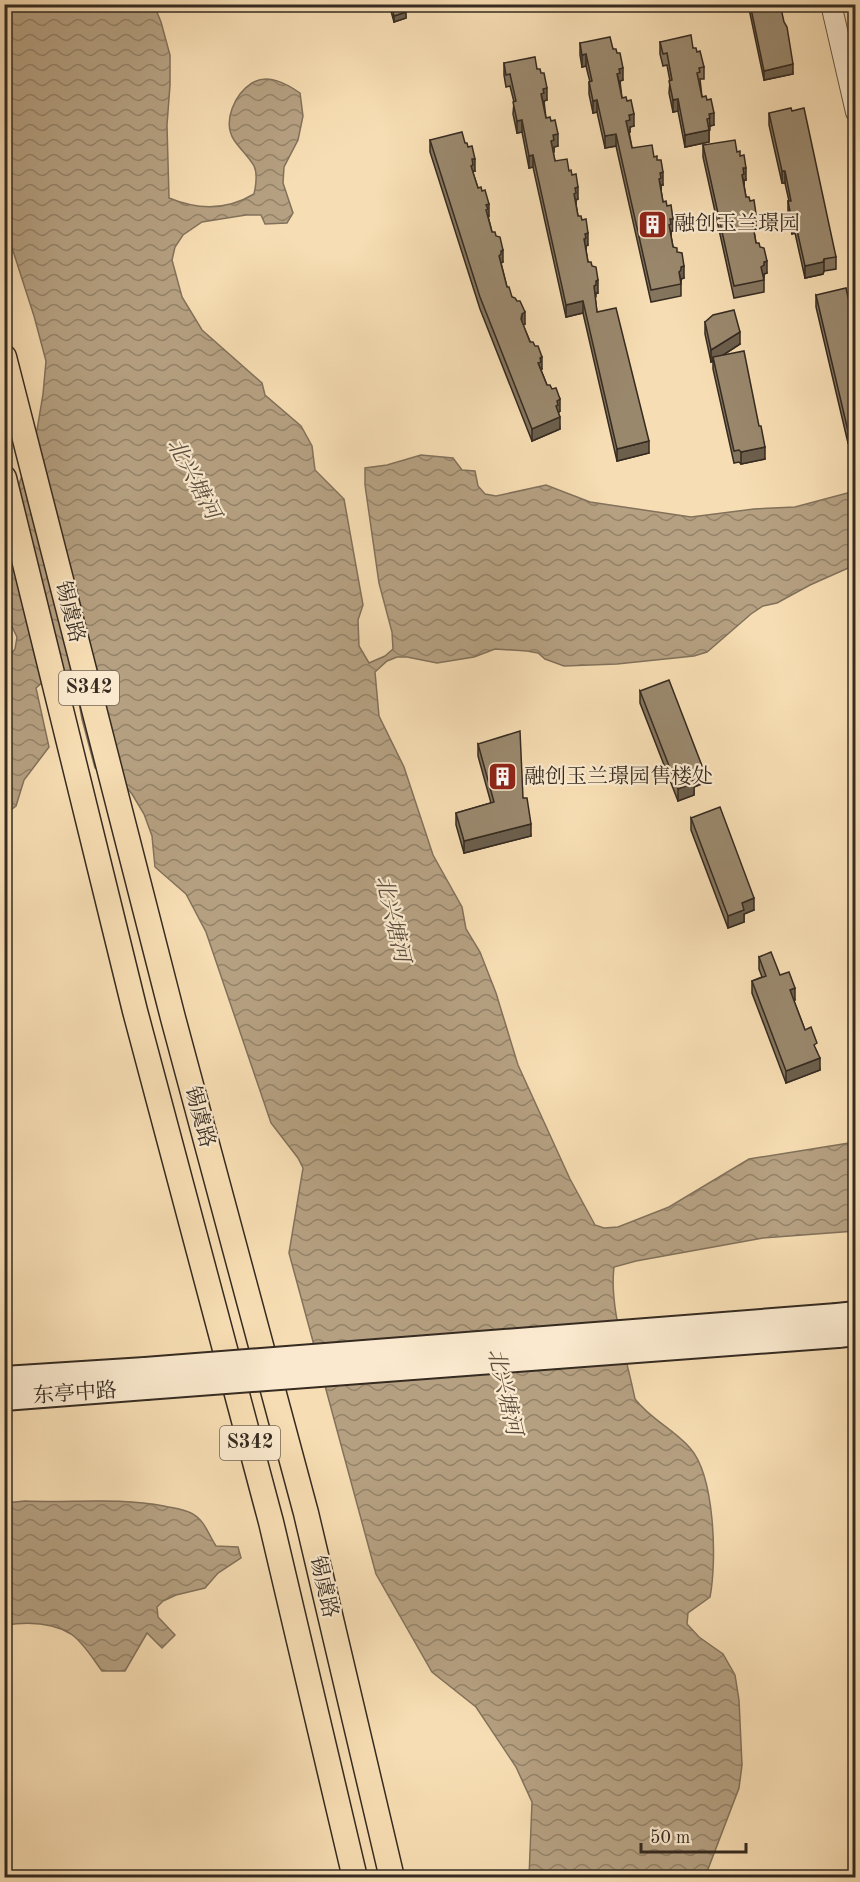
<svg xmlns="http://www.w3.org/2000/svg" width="860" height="1882" viewBox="0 0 860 1882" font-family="'Old Standard TT','Noto Serif SC',serif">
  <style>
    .water { fill: url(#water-waves); stroke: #82715b; stroke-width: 1.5 }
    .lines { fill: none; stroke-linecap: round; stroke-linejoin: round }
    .tertiary-casing { stroke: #665846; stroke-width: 22 }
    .secondary-casing { stroke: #362b21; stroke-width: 26 }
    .primary-casing { stroke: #362b21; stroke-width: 27 }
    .tertiary { stroke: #fae9ce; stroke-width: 20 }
    .secondary { stroke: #fae9ce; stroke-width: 22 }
    .primary { stroke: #f7ddb3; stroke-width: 24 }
    .secondary-bridge-casing { stroke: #362b21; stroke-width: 26; stroke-linecap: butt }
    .secondary-bridge { stroke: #fae9ce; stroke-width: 22 }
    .wall { fill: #84755e; stroke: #362b21; stroke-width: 1.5 }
    .shaded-wall { fill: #6c5f4c; stroke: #362b21; stroke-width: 1.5 }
    .building { fill: #9a886d; stroke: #362b21; stroke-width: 1.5 }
    .labels { text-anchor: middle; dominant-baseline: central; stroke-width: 4.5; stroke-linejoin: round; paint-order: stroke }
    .shield { fill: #fae9ce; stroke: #716455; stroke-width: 1.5 }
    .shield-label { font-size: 20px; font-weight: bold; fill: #362b21 }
    .poi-label { font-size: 21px; fill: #362b21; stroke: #fae9ce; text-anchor: start }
    .street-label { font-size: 21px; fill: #362b21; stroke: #fae9ce }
    .water-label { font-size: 22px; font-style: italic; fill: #5c4e3e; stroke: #fae9ce }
  </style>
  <defs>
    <pattern id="water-waves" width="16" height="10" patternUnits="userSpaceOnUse" patternTransform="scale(1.5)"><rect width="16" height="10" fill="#b5a081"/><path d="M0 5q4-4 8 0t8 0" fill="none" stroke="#948369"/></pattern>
  </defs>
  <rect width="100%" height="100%" fill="#f7ddb3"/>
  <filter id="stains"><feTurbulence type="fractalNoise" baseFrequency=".00333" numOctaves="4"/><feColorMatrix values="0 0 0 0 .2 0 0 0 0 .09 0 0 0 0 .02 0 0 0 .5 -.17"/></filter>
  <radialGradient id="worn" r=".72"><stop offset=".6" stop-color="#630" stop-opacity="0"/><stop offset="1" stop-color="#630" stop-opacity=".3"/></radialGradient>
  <g class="water">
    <path d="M5,4L154,5L161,22L170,55V85L167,125L169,198C198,210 226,211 254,194C256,185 258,174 254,166C249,157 240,149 234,140C222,121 235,94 252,83C268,73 287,84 300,93L303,116L298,140L284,167L283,183L293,213L287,223L265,224L261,215H246L202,222L183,235L175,247L172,260L182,297L202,330L262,383L265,395L301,426L312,446L315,470L344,499L363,605L358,620L359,646L369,663L385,656L393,649L392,632L379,583L365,485V468L387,465L421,455L453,458L462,470L475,471L478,486L485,494L496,496L546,485L590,502L691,517L754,509L795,507L855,491V565L810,585L777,603L763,606L751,614L707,652L694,656L617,664L564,666L545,659L538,653L527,651L495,649L474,657L437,663L407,657H397L387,661L375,672L379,716L404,767L433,855L462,907L466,929L480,952L496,993L518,1065L570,1179L595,1225L604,1228L618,1227L669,1207L749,1159L849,1143L855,1138V1231L763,1238L636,1261L614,1267C609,1308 627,1358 635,1399C651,1420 674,1429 690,1448C715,1476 717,1561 710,1597L688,1613L687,1624L699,1637L723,1654L735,1675L739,1700L742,1765L739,1788L705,1877H529L532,1802L516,1767L476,1707L432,1672L376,1574L289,1253L303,1168L298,1158L271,1123L206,932L186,894L155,867L152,836L144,814L132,794L119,778L95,768L82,719L76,686L66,678L44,681L36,688L49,747L24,780L16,806L8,812L5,811V662L15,649L17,637L5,612L4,521L11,509L37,430L43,394L46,361L34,316L5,226Z"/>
    <path d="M25,1501C71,1503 119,1497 164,1506C173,1508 184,1509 191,1513C205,1520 208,1534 216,1546L238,1547L241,1558L218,1573L205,1588L176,1595L163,1601L157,1607L158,1617L175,1635L162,1648L147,1633L125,1671H102C93,1659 83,1642 71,1634C52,1622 26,1622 5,1625V1503Z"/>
  </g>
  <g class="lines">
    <defs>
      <path id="tertiary" d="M831,4L856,112"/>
      <g id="secondary">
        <path d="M837,1315L856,1313"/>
        <path d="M838,1336L856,1334"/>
        <path d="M4,1378L145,1369"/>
        <path d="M4,1399L146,1388"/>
      </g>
      <g id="primary">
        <path d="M4,357L173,1018L306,1513L392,1878"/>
        <path d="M4,478L135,1011L271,1522L355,1878"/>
      </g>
    </defs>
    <use href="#tertiary" class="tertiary-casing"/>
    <use href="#secondary" class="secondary-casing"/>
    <use href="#primary" class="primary-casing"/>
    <use href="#tertiary" class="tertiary"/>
    <use href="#secondary" class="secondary"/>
    <use href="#primary" class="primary"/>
    <defs>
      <g id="secondary-bridge">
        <path d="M145,1369L837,1315"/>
        <path d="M146,1388L838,1336"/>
      </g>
    </defs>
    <use href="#secondary-bridge" class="secondary-bridge-casing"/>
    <use href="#secondary-bridge" class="secondary-bridge"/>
  </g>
  <g class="wall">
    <path d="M389,4H427L405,9L406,18L394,22Z"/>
    <path d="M748,4H780L793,74L764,80Z"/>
    <path d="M660,42L693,48L697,52L704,67V79H700L702,97L714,125L710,126V130L709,131V142L685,147L678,111L673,112L669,93L670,81L667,65L663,66L660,54Z"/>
    <path d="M580,43L613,49L623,80L620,81L622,98L634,126L630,127V132H629L632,148L654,157L663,185H661V190L663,202L673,231H671V236L673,247L684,278L681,279V296L651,302L616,146L605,148L597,112L593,113L589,94V82H590L586,66L582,67L580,55Z"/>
    <path d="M504,63L537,69L547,100L544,101L546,118L558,146L554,147V152H553L555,161L569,171L578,199L576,200V204L578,216L588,245L586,246V250L588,262L598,293H596L595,297L597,312L649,453L617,461L583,313L566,317L533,167L529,168L522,132L517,133L513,114L514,102L510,86L506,87L504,75Z"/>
    <path d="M769,113L836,257V269L824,271L823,274L805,278L795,233L792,234L788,213V201H789L785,183H782L769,125Z"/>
    <path d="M430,140L465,143L475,171H473V173L478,188L489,216H488L492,232L503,262L501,263L507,287L525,324L523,325L542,369L541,370L547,385L560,411L558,413L560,429L532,441L480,309L430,152Z"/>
    <path d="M703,145L737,152L740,156L746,180H744V185L746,197L756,226H754V231L756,243L767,273L764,274V292L734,298L703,157Z"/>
    <path d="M816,295L855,329V441L848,443L816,307Z"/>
    <path d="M705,322L740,344L723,355L765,459L741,464L739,462L734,463L713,369V361L711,362L705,334Z"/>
    <path d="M640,691L704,783L694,787V795L678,801L640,703Z"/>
    <path d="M478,744L523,798L531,836L464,853L456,825V813L491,803L478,756Z"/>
    <path d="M691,818L754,910L744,914V922L728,928L691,830Z"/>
    <path d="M759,957L780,975L795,1000L794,1001L805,1030L817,1052L820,1070L786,1083L752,993V981L762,977L759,969Z"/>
  </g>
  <g class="shaded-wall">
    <path d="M404,4H427L404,10Z"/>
    <path d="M447,4H458L447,8Z"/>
    <path d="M406,12V18L394,22V16Z"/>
    <path d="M586,54V66L582,67V55Z"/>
    <path d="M793,64V74L764,80V71Z"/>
    <path d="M623,68V80L620,81V85L617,74L619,69Z"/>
    <path d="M547,88V100L544,101V105L541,94L543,89Z"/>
    <path d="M678,99V111L673,112V100Z"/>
    <path d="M597,100V112L593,113V101Z"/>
    <path d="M714,113V125L710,126L709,114Z"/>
    <path d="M634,114V126L630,127V132L626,133V121L629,115Z"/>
    <path d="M522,120V132L517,133V121Z"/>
    <path d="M709,130V142L685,147V135Z"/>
    <path d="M558,134V146L554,147V152L551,153V141L553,135Z"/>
    <path d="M616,134V146L605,148V136Z"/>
    <path d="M533,155V167L529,168V156Z"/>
    <path d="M472,159H475V171H473V177L471,166Z"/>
    <path d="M743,168H746V180H744V186L742,175Z"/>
    <rect x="782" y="171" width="3" height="12"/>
    <path d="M663,172V185H661V190L659,179L660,173Z"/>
    <path d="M578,187V199L576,200V205L574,194L575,188Z"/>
    <path d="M489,204V216H488L486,222V205Z"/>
    <path d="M756,214V226H754V231L752,220L753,215Z"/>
    <path d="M670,219H673V231H671V236L669,225Z"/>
    <path d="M795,221V233L792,234V222Z"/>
    <path d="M588,233V245L586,246V250L584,252L585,234Z"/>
    <path d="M503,250V262L501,263L499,256L501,251Z"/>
    <path d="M824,259V271L823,274L805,278V266Z"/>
    <path d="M767,261V273L764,274V277L761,279V267L764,262Z"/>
    <path d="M684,266V278L681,279V282L679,272L681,267Z"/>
    <path d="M598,280V293H596V297L594,298V286L596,281Z"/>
    <path d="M583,301V313L566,317V305Z"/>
    <path d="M525,312V324L522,326L521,331L522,314Z"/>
    <path d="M740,332V344L714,361L713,357V361L711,362V350Z"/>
    <path d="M542,357V369L541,370L538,363L540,358Z"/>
    <path d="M560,399V411L558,413L560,417V429L532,441V429L556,406L557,401Z"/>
    <path d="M855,429V441L848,443V431Z"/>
    <path d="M649,441V453L617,461V449Z"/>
    <path d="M765,447V459L741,464V452Z"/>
    <path d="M704,771V783L694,787V795L678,801V789L691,776Z"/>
    <path d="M531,824V836L464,853V841Z"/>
    <path d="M754,898V910L744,914V922L728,928V916L742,903Z"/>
    <path d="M795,988V1000L790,1002V990Z"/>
    <path d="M820,1058V1070L786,1083V1071Z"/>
  </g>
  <g class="building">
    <path d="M391,4H404L406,12L394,16Z"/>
    <path d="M750,4H780L784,22L787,27L793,64L764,71Z"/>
    <path d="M691,35L693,48H696L697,52L700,51L704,67L699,68L700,72L697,73L702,97L706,96L707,100L711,99L714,113L709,114L710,118L707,119L709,130L685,135L678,99L673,100L669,81L672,80L667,53L663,54L660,42Z"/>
    <path d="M610,37L613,49H616L617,53H620L623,68L619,69L620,73L617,74L622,98L626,97L627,101L631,100L634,114L629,115L630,120L626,121L632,148L652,145L654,157L657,156V160H661L663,172L660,173L661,178L659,179L663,202L666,201L667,206L671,205L673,219H670L671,224L669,225L673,247L677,248V252L682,253L684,266L681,267V270L679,272L681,284L651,290L616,134L605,136L597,100L593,101L589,82L592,81L586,54L582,55L580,43Z"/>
    <path d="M535,57L537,69H540L541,73H544L547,88L543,89L544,93L541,94L546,118L550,117L551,121L555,120L558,134L553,135L554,140L551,141L555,161L567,159L569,171L571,170L572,175L576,174L578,187L575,188L576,193L574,194L578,216H581L582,220L586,219L588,233L585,234L586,238L584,239L588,262H591L592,266L596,267L598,280L596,281V285L594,286L597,312L616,308L649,441L617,449L583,301L566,305L533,155L529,156L522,120L517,121L513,102L516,101L510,74L506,75L504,63Z"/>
    <path d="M791,108L792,111L804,108L836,257L824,259L823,262L805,266L795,221L792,222L788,201H791L785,171H782L769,113Z"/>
    <path d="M462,132L465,143H467L468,147L472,146L475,159H472L473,165L471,166L478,188L481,187L482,191L485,190L489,204L486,205L488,209L486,210L492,232H495L496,236L500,237L503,250L501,251V254L499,256L507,287H509L512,297L515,298L517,301H520L525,312L522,314L521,319L530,342H533L535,346H538L542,357L540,358L541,362L538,363L547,385H550L552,389L556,388L560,399L557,401L558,405L556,406L560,417L532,429L480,297L430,140Z"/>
    <path d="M735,140L737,152L740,151V156L744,155L746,168H743L744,174L742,175L746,197H749L750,201L754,200L756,214L753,215L754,219L752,220L756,243H759L760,247L764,248L767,261L764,262V265L761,267L764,280L734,286L703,145Z"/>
    <path d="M846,288L855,329V429L848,431L816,295Z"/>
    <path d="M734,310L740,332L711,350L705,322L713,315Z"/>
    <path d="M744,351L759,426H761L765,447L741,452L739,450L734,451L713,357Z"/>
    <path d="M669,680L704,771L691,776L694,783L678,789L640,691Z"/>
    <path d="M520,731L523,798H527L531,824L464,841L456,813L494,802L478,744Z"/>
    <path d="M720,807L754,898L742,903L744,910L728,916L691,818Z"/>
    <path d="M771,952L780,975L789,972L795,988L790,990L805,1030L811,1027L817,1043L814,1045L820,1058L786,1071L752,981L766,976L759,957Z"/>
  </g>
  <defs>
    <symbol id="building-square" viewBox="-11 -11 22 22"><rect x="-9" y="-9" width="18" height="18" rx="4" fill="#8f2418" stroke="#fae9ce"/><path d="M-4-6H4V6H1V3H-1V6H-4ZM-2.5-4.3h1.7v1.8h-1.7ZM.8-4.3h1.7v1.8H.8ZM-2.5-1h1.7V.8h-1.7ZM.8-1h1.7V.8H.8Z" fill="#fff"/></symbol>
  </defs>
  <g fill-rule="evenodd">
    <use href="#building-square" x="636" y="208" width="33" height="33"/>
    <use href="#building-square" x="486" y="760" width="33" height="33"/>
  </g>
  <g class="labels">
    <g class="shield">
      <rect x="59" y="671" width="60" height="34" rx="4.5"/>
      <rect x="220" y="1426" width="60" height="34" rx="4.5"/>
    </g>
    <g class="shield-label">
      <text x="89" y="688">S342</text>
      <text x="250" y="1443">S342</text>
    </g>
    <g class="poi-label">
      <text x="674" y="224">融创玉兰璟园</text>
      <text x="524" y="777">融创玉兰璟园售楼处</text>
    </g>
    <g class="street-label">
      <text transform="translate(69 612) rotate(76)">锡虞路</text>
      <text transform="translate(199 1117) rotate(75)">锡虞路</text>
      <text transform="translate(75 1394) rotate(-4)">东亭中路</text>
      <text transform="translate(323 1587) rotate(77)">锡虞路</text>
    </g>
    <g class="water-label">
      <text transform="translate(193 479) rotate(62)">北兴塘河</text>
      <text transform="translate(392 919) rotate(77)">北兴塘河</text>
      <text transform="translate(504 1392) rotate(77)">北兴塘河</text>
    </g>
  </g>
  <rect width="860" height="1882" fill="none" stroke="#f7ddb3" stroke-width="24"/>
  <rect x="6" y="6" width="848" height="1870" fill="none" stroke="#362b21" stroke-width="3"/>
  <rect x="12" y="12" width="836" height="1858" fill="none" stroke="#362b21" stroke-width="1.5"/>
  <path d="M641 1843v9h105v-9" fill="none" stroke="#362b21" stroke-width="3"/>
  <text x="650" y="1843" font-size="18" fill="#362b21" stroke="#fae9ce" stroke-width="4.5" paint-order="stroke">50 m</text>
  <rect width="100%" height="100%" filter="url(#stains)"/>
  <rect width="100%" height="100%" fill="url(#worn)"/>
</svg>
